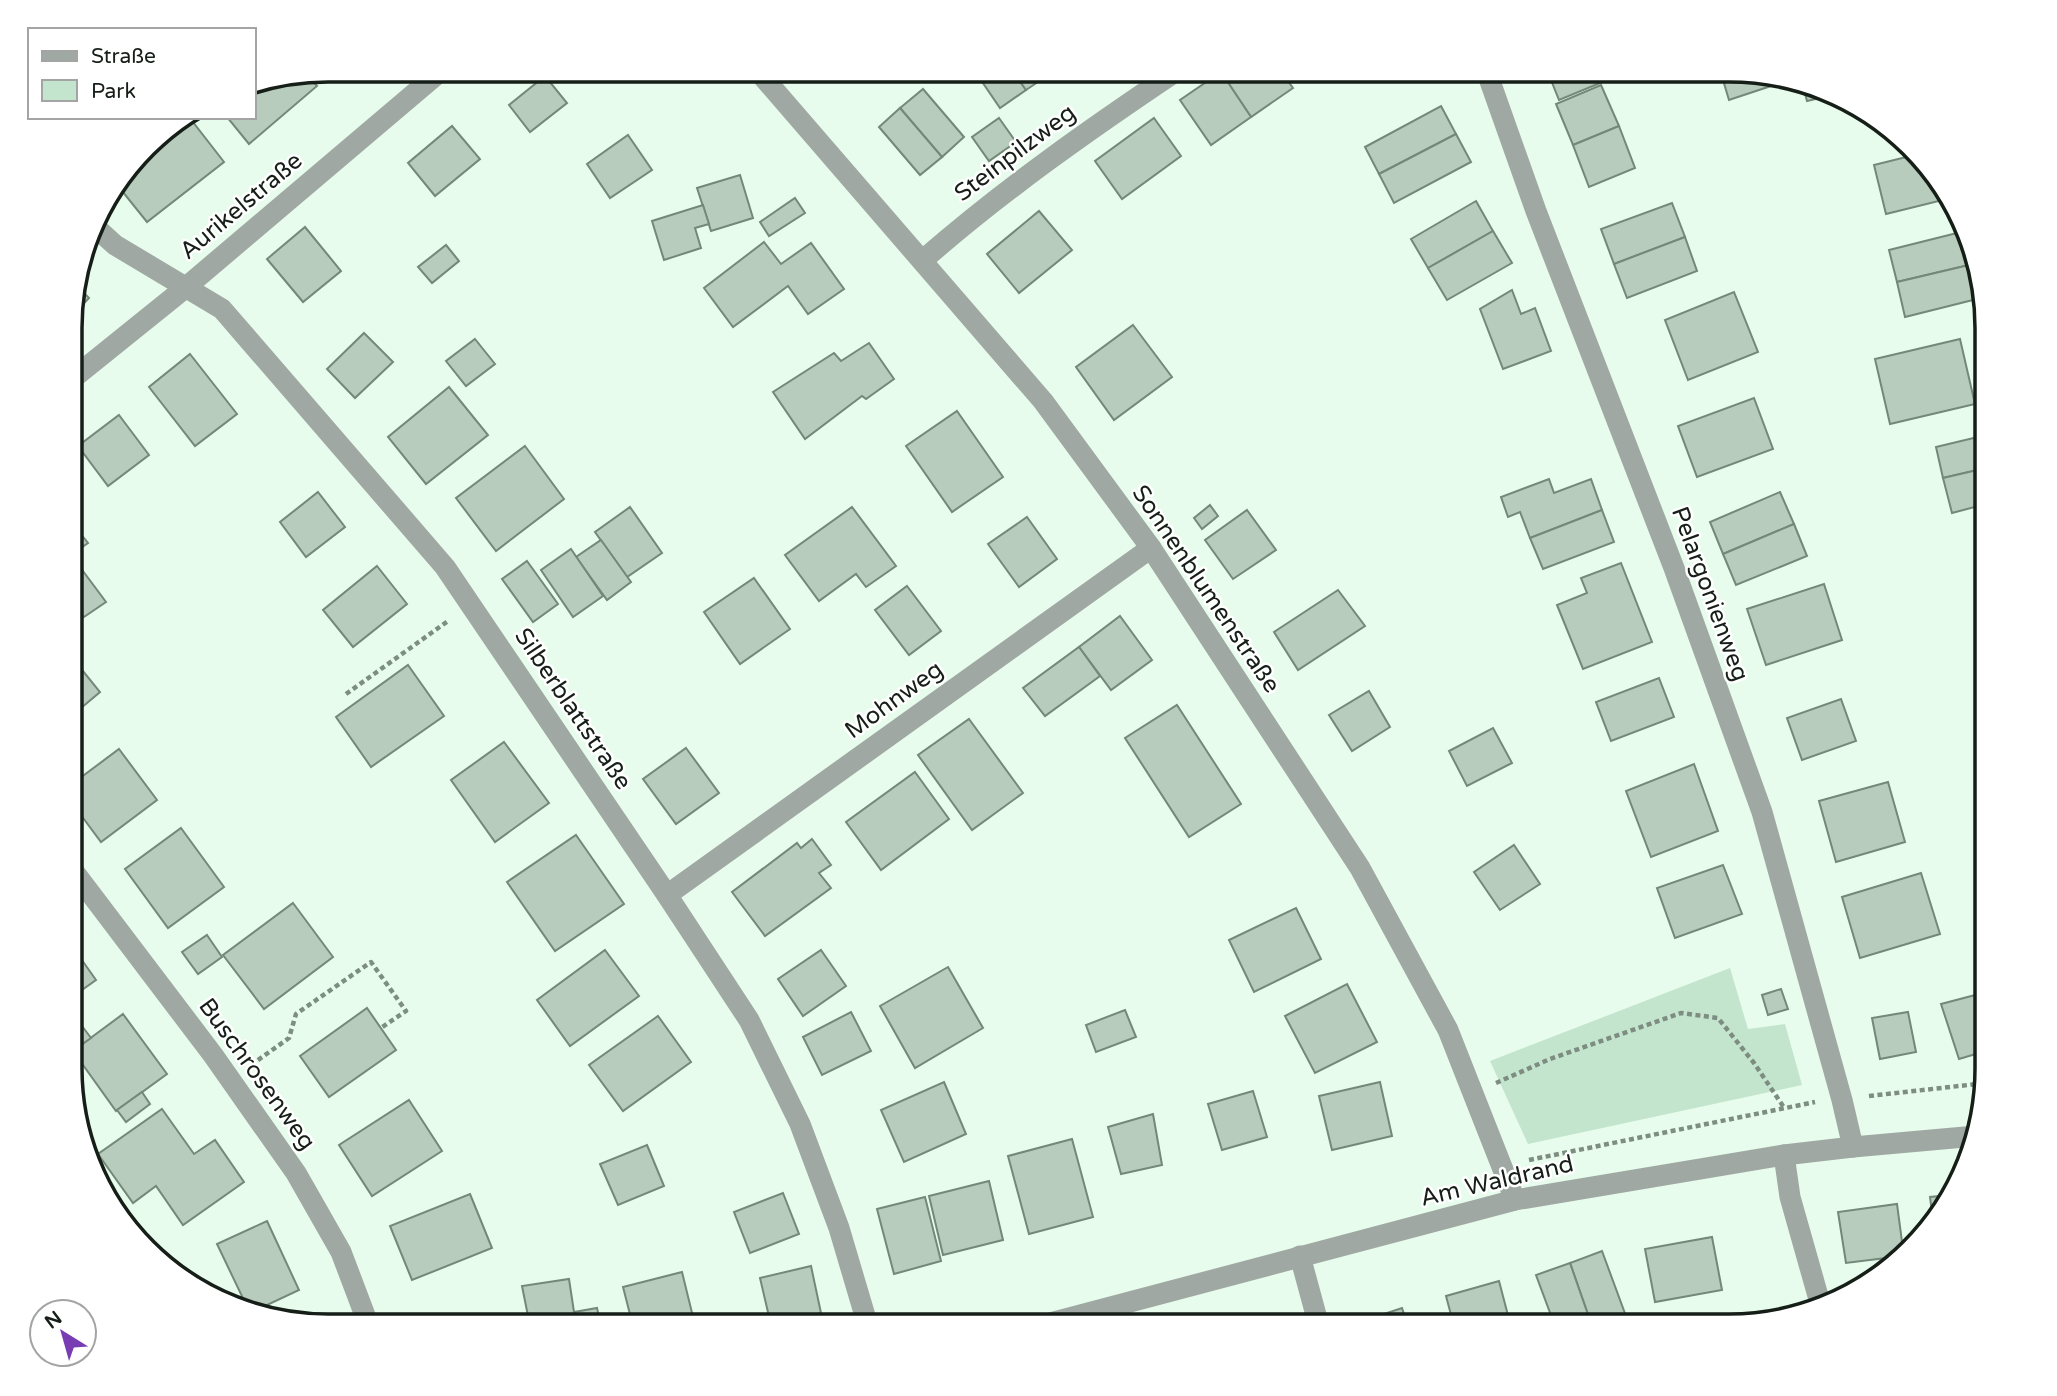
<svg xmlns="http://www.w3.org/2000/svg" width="2057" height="1396" viewBox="0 0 2057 1396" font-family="'Varela Round',sans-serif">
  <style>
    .green { fill: #c4e5cd }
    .building { fill: #b7ccbc; stroke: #748879; stroke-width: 2 }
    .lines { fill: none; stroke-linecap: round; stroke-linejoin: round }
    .path { stroke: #7e8d82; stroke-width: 4.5; stroke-dasharray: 5 3.5; stroke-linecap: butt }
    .street { stroke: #9fa8a2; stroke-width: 21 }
    .labels { text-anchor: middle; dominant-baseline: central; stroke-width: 5; stroke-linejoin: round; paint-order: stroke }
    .street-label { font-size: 24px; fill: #161e18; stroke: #fff }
    .rim { fill: none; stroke: #161e18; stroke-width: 3.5 }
  </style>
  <rect width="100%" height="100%" fill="#e7fcec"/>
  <path class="green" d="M1730,968L1748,1029L1785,1024L1802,1085L1528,1144L1490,1061Z"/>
  <g class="building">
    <path d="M974,70H1012L1026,90L1000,108Z"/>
    <path d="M1012,70H1052L1053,72L1026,90Z"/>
    <path d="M1224,70H1304L1288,81L1293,88L1251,117L1221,72Z"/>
    <path d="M1311,70H1326L1315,76Z"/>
    <path d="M1336,70H1355L1340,78Z"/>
    <path d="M1547,70H1607L1610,79L1559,100Z"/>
    <path d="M1720,70L1775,78L1777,84L1729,100Z"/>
    <path d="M1221,72L1251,117L1211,145L1180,100Z"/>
    <path d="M307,74L317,86L249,144L227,117H254V85Z"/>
    <path d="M545,76L567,103L530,132L509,105Z"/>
    <path d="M1802,82L1811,84L1833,95L1807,101Z"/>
    <path d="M1601,85L1619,126L1573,145L1556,104Z"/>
    <path d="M923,89L964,137L942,157L900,108Z"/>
    <path d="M1441,106L1456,134L1379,174L1365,147Z"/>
    <path d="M900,108L942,157L920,175L879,127Z"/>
    <path d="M185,117H189L224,162L147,222L118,186L158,134Z"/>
    <path d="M999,118L1016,142L989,161L972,137Z"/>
    <path d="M1154,118L1181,156L1122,199L1095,161Z"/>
    <path d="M452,126L480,159L435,196L408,163Z"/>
    <path d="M1619,126L1635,168L1589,187L1573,145Z"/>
    <path d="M1456,134L1471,162L1394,203L1379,174Z"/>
    <path d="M628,135L652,170L610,198L587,164Z"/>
    <path d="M1910,156L1951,198L1886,214L1874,165Z"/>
    <path d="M740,175L753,218L711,231L697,188Z"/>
    <path d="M795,198L805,213L769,236L760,222Z"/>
    <path d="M1476,201L1493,231L1428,268L1411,239Z"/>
    <path d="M1672,203L1685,237L1614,264L1601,229Z"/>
    <path d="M703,205L709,224L695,228L701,248L664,260L652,221Z"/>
    <path d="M1039,211L1072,250L1019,293L987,254Z"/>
    <path d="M305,227L341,271L303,302L267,259Z"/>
    <path d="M1493,231L1512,263L1447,300L1428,268Z"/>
    <path d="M1961,232L1969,265L1897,282L1889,250Z"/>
    <path d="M1685,237L1697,271L1627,298L1614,264Z"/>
    <path d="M764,242L781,264L811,243L844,289L808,314L788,286L733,327L704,288Z"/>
    <path d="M446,245L459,261L432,283L418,267Z"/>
    <path d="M1969,265L1977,299L1905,317L1897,282Z"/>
    <path d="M75,284L89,298L72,316V295Z"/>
    <path d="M1512,290L1521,314L1535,308L1551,351L1503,369L1480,309Z"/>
    <path d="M1734,292L1758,352L1688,380L1665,320Z"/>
    <path d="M1133,325L1172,377L1114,420L1076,367Z"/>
    <path d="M364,333L393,362L355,398L327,369Z"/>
    <path d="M475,339L495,364L466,386L446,361Z"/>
    <path d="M1960,339L1975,404L1890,424L1875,359Z"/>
    <path d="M869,343L894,379L866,399L862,396L805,439L773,392L834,353L841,361Z"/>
    <path d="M190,354L237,414L195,446L149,387Z"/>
    <path d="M449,387L488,435L426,484L388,437Z"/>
    <path d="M1754,398L1773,449L1697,477L1678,426Z"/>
    <path d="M957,411L1003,477L952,512L906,446Z"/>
    <path d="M119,415L149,455L108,486L78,446Z"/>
    <path d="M1986,435V468L1943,478L1936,447Z"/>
    <path d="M525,446L564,499L496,551L456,498Z"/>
    <path d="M1986,468V504L1952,513L1943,478Z"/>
    <path d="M1549,479L1554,493L1591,479L1602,510L1530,538L1520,512L1508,517L1501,497Z"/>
    <path d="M318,492L345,527L306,557L280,522Z"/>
    <path d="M1780,492L1794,524L1723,554L1710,522Z"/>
    <path d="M1210,505L1218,516L1202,529L1194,518Z"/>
    <path d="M630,507L662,553L627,577L595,532Z"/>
    <path d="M852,507L896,566L866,587L856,574L819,601L785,555Z"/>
    <path d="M1247,510L1276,550L1233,579L1205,540Z"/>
    <path d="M1602,510L1614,542L1543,569L1530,538Z"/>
    <path d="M1027,517L1057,559L1019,587L988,544Z"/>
    <path d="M72,523L88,543L72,554Z"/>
    <path d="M1794,524L1807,556L1736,585L1723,554Z"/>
    <path d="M601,540L631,582L607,600L576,557Z"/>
    <path d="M1986,546V577L1979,548Z"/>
    <path d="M571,549L603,596L573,617L541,570Z"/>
    <path d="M527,561L558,604L533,622L502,579Z"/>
    <path d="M1621,563L1652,642L1583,669L1557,605L1587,593L1581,578Z"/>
    <path d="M377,566L407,604L353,647L323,610Z"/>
    <path d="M80,567L106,602L84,617L72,602V573Z"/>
    <path d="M754,578L790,629L740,664L704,612Z"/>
    <path d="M1824,584L1842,640L1766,665L1747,609Z"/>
    <path d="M907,586L941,631L909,655L875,610Z"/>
    <path d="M1338,590L1365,626L1298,670L1274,632Z"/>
    <path d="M1120,616L1152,660L1111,690L1079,647Z"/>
    <path d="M1079,647L1100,676L1045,716L1023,688Z"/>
    <path d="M74,660L100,692L74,714L72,662Z"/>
    <path d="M408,665L444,716L371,767L336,717Z"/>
    <path d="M1659,678L1674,717L1611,741L1596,702Z"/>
    <path d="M1369,691L1390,727L1352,751L1329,715Z"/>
    <path d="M1841,699L1856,741L1802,760L1787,718Z"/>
    <path d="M1177,705L1241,804L1189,837L1125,738Z"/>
    <path d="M969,719L1023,793L972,830L918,755Z"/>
    <path d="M1493,728L1512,763L1467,786L1449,751Z"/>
    <path d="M504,742L549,803L495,842L451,780Z"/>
    <path d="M686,748L719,793L676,824L643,779Z"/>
    <path d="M119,749L157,800L101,842L72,803V784Z"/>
    <path d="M1694,764L1718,831L1651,857L1626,791Z"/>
    <path d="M915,772L949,819L881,870L846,822Z"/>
    <path d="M1888,782L1905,842L1836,862L1819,801Z"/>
    <path d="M181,828L224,887L168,928L125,869Z"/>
    <path d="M576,835L624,904L555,951L507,882Z"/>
    <path d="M812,839L831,865L819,873L831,888L765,936L732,892L797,843L801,848Z"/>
    <path d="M1514,845L1540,884L1500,910L1474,872Z"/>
    <path d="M1723,865L1742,914L1675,938L1657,888Z"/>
    <path d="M1921,873L1940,934L1860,958L1842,897Z"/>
    <path d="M293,903L333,957L264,1009L223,955Z"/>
    <path d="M1296,908L1321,959L1254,992L1229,940Z"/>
    <path d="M207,935L222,957L198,974L182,952Z"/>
    <path d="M72,946L96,980L72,997Z"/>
    <path d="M605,950L639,996L570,1046L537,1000Z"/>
    <path d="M821,950L846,986L803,1016L778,979Z"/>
    <path d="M948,967L983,1028L915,1068L880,1006Z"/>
    <path d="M1347,984L1377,1042L1315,1073L1285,1016Z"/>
    <path d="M1781,989L1788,1009L1768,1015L1762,995Z"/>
    <path d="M1979,994L1986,1020V1051L1959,1059L1941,1004Z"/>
    <path d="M367,1008L396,1050L329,1097L300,1056Z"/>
    <path d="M1125,1010L1136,1037L1096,1052L1086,1025Z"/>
    <path d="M851,1012L871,1051L822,1075L803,1037Z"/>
    <path d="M1908,1012L1916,1052L1880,1059L1872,1018Z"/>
    <path d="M123,1014L167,1074L116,1111L73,1051Z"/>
    <path d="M658,1016L691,1062L623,1111L589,1065Z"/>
    <path d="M82,1026L91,1038L72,1051V1033Z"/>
    <path d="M944,1082L966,1134L904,1162L881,1110Z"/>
    <path d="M1380,1082L1392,1136L1332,1150L1319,1096Z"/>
    <path d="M1253,1091L1267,1137L1222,1150L1208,1104Z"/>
    <path d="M142,1092L150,1104L126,1122L117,1110Z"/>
    <path d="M409,1100L442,1151L372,1196L339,1145Z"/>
    <path d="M162,1109L194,1154L215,1140L244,1182L183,1225L156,1186L133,1203L98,1154Z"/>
    <path d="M1153,1114L1162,1165L1121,1174L1108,1127Z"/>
    <path d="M1072,1139L1093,1217L1029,1234L1008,1156Z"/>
    <path d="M647,1145L664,1186L618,1205L600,1164Z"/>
    <path d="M989,1181L1003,1240L943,1255L929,1196Z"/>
    <path d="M783,1193L799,1234L750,1253L734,1212Z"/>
    <path d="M470,1194L492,1248L412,1280L390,1226Z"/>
    <path d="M1951,1195L1943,1211L1933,1221L1930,1197Z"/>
    <path d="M925,1197L941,1261L894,1274L877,1209Z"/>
    <path d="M1897,1204L1903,1249L1894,1257L1846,1263L1838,1212Z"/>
    <path d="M267,1221L299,1290L250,1313L217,1244Z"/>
    <path d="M1712,1237L1722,1290L1655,1302L1645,1249Z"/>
    <path d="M1602,1251L1627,1319L1608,1326H1592L1570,1263Z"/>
    <path d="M1570,1263L1592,1326H1555L1536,1275Z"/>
    <path d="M811,1266L821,1313L771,1325L760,1278Z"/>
    <path d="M682,1272L694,1321L675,1326H633L623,1287Z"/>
    <path d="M569,1279L574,1312L597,1308L601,1326H530L522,1286Z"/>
    <path d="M1499,1281L1510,1323L1502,1326H1454L1446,1296Z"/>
    <path d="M1402,1308L1408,1326H1361L1360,1322Z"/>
    <path d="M467,1317L469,1326H425Z"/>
    <path d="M1269,1317L1272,1326H1242V1325Z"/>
  </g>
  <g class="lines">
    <g class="path">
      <path d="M346,694L448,621"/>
      <path d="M251,1065L289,1038L296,1014L371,962L406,1011L381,1028"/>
      <path d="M1496,1083L1550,1059L1681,1013L1718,1018L1754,1063L1785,1109"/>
      <path d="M1869,1096L1986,1083"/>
      <path d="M1529,1160L1815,1102"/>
    </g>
    <g class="street">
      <path d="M757,70L1043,401L1151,548L1360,868L1448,1030L1515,1200"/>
      <path d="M1486,70L1536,211L1674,568L1762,812L1842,1100L1853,1147"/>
      <path d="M93,225L115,245L222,309L445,567L667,895L749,1020L800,1124L839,1228L868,1326"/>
      <path d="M923,260C1003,190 1090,129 1178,70"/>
      <path d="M72,379L185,288L442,70"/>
      <path d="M72,869L213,1055L296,1173L341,1252L369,1326"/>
      <path d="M667,895L1151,548"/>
      <path d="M1784,1155L1790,1197L1820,1303"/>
      <path d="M1300,1256L1319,1326"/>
      <path d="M1039,1326L1515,1200L1784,1155L1853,1147L1976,1136"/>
    </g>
  </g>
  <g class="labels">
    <g class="street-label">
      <text transform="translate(1015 153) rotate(-37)">Steinpilzweg</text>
      <text transform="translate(241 206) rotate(-40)">Aurikelstraße</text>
      <text transform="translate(1206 589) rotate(56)">Sonnenblumenstraße</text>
      <text transform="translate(1710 594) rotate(70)">Pelargonienweg</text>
      <text transform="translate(894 700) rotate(-36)">Mohnweg</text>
      <text transform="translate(573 709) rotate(56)">Silberblattstraße</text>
      <text transform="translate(257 1074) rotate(54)">Buschrosenweg</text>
      <text transform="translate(1497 1181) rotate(-13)">Am Waldrand</text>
    </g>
  </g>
  <path d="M0 0H2057V1396H0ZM328 82H1729A246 246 0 0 1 1975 328V1068A246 246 0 0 1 1729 1314H328A246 246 0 0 1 82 1068V328A246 246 0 0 1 328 82Z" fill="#fff" fill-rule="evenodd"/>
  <path class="rim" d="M328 82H1729A246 246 0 0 1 1975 328V1068A246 246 0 0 1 1729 1314H328A246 246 0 0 1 82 1068V328A246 246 0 0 1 328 82Z"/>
  <rect x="28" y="28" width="228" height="91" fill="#ffffff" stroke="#a2a5a3" stroke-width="2"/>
  <rect x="42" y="51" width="35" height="10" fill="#9fa8a2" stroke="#a2a5a3" stroke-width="2"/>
  <text x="91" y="63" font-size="21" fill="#161e18">Straße</text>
  <rect x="42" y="80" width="35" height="21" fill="#c4e5cd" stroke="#a2a5a3" stroke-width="2"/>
  <text x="91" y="98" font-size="21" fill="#161e18">Park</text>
  <g transform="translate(63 1333) rotate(323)"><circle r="33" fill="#ffffff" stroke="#a2a5a3" stroke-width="2"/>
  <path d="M0-5L12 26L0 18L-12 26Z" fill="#783db3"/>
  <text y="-10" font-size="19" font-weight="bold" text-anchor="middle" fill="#161e18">N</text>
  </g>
</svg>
